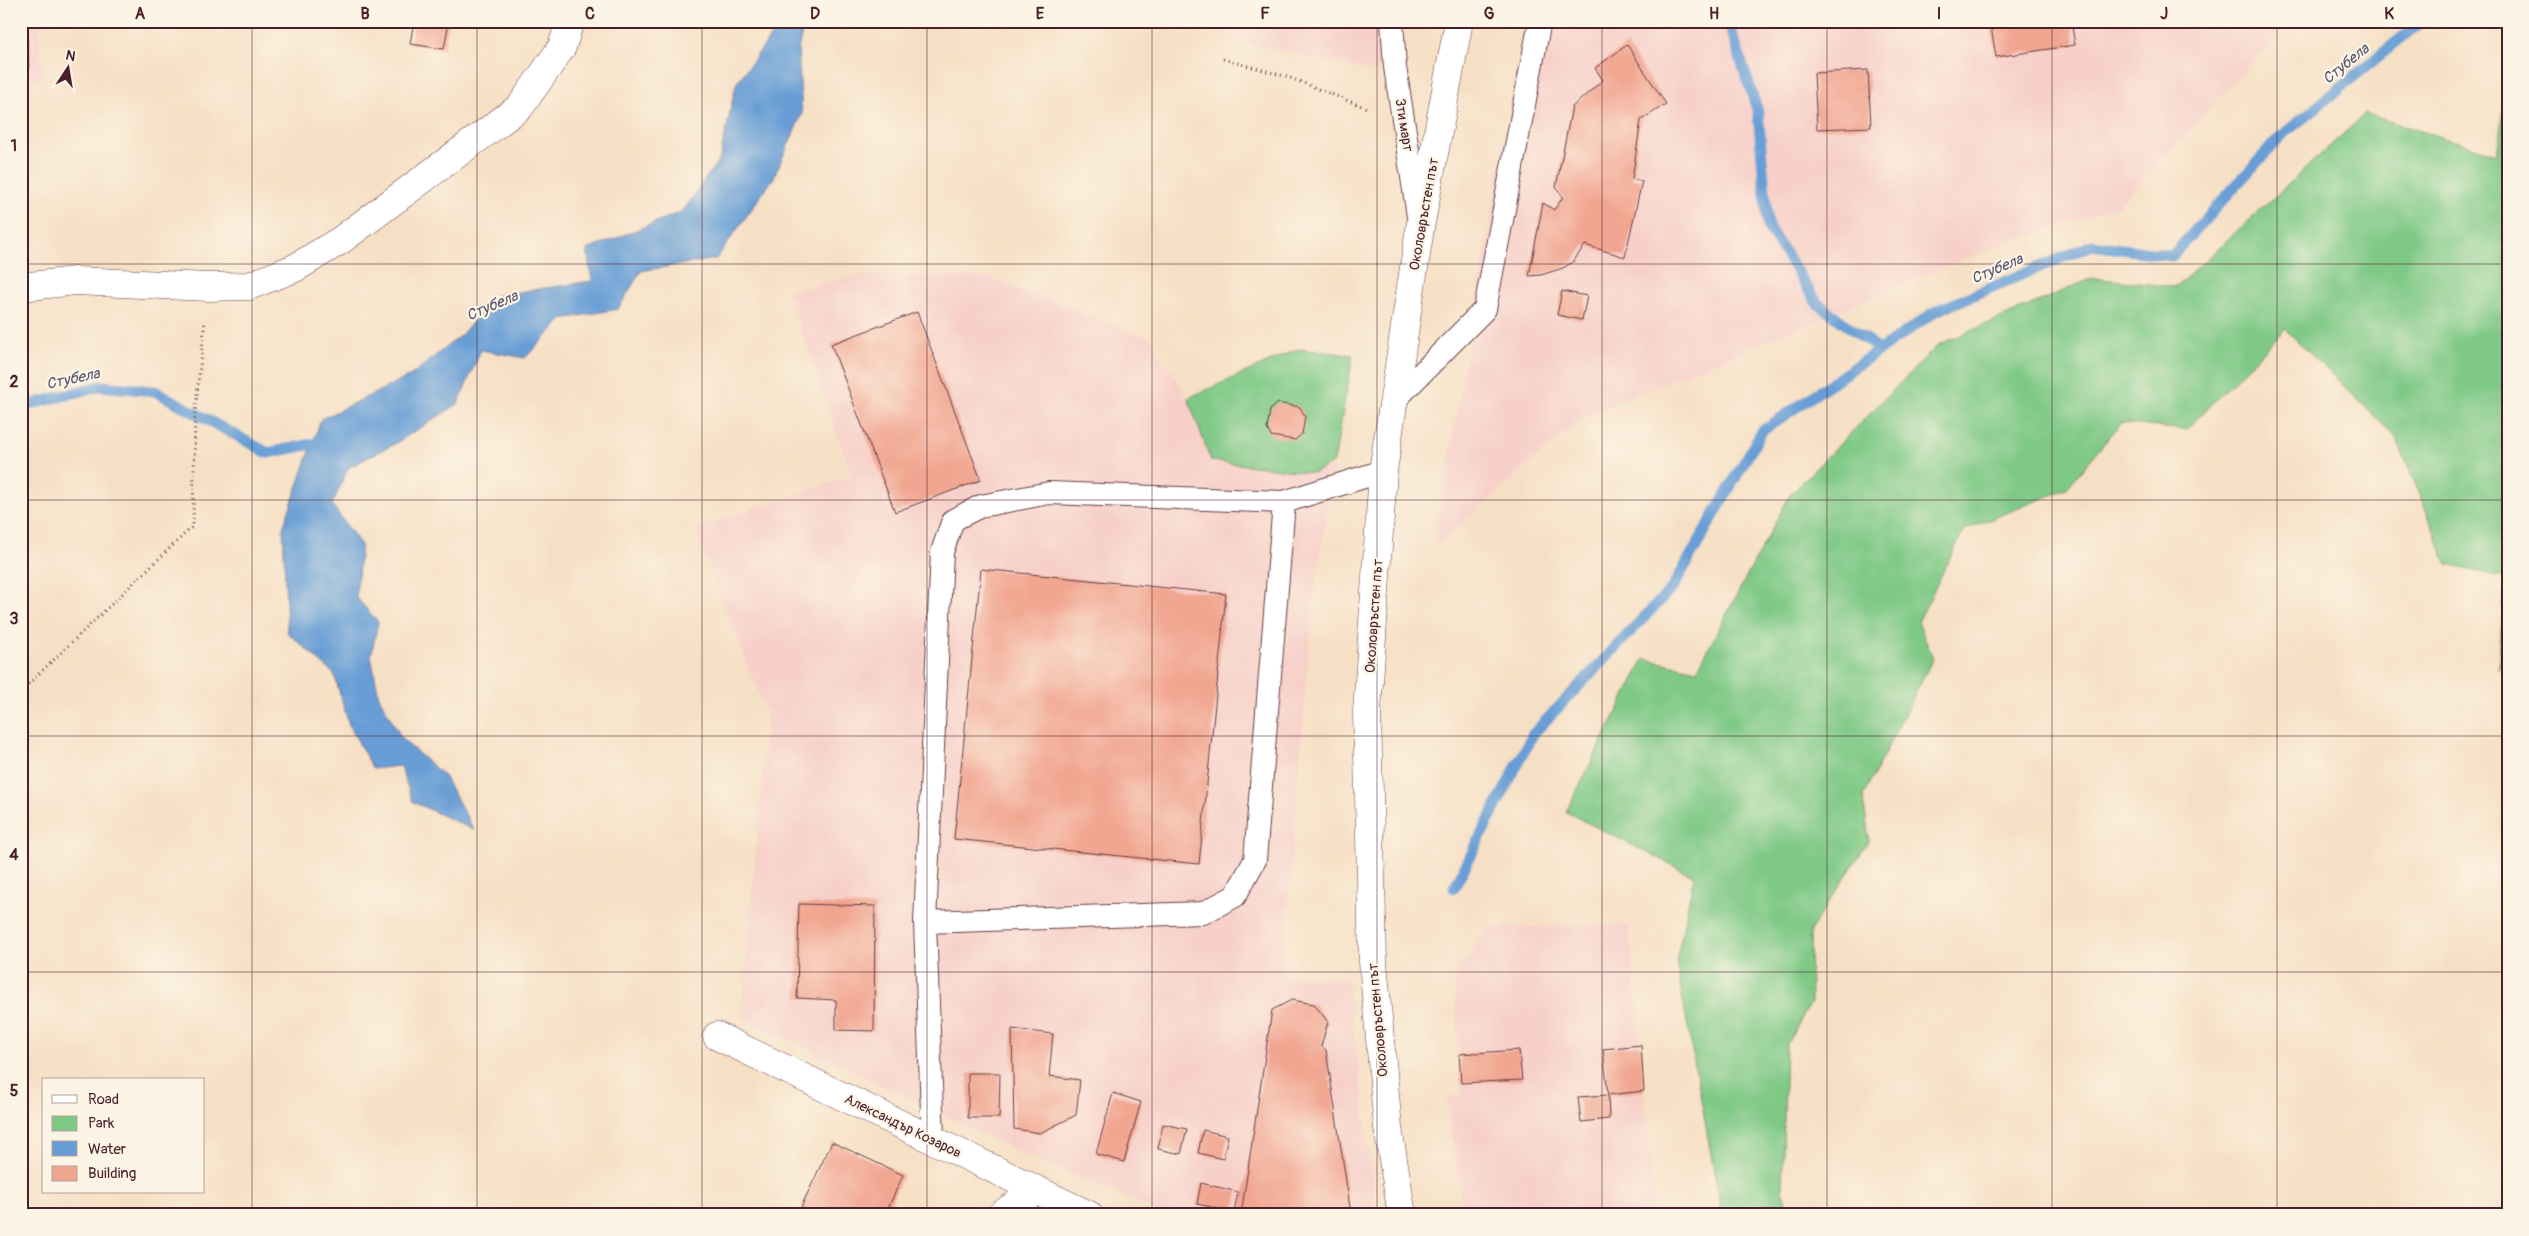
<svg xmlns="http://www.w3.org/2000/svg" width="2529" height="1236" viewBox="0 0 2529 1236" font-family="Pangolin,sans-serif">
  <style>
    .built { fill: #f7d1c9 }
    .green { fill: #7fc986; stroke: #647458 }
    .water { fill: #689ed5; stroke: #595e80 }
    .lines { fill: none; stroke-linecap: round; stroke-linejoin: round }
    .stream { stroke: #689ed5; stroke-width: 11 }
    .building { fill: #f1a691 }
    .lane-casing { stroke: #643c42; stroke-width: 24 }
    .street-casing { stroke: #643c42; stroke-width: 29 }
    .highway-casing { stroke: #643c42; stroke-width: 29 }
    .path { stroke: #643c42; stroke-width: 3; stroke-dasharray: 1 4; stroke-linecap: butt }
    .lane { stroke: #fff; stroke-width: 22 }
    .street { stroke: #fff; stroke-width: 28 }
    .highway { stroke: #fff; stroke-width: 28 }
    .grid { fill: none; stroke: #4a1f2b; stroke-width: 1; stroke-opacity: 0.55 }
    .labels { text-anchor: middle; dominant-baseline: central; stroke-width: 4.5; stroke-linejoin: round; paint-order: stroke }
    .street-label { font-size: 14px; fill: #4a1f2b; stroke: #fcf5e5 }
    .water-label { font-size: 15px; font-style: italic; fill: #56526f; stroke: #fcf5e5 }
    .neatline { fill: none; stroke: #4a1f2b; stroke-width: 2 }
    .grid-label { font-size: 16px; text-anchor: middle; font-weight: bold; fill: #4a1f2b }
  </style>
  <rect width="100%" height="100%" fill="#fcf5e5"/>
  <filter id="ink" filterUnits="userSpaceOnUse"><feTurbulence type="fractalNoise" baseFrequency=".02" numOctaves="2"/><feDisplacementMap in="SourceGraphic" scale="10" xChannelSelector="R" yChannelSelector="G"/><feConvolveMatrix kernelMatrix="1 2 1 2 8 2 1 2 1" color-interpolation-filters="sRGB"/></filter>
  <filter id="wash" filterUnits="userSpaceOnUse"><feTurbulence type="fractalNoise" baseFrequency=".0096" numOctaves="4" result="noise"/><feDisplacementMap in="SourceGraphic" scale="20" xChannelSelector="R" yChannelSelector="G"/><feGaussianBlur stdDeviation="1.12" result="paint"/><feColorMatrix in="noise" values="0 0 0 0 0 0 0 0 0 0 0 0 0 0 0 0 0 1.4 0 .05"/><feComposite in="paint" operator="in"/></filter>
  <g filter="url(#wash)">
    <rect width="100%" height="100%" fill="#f6e0c5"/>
    <g class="built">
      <path d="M21,21H38L43,78L21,79Z"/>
      <path d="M1215,21H1375L1379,73L1255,45Z"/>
      <path d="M1525,21H2291L2118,206L1992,248L1584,416L1433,549Z"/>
      <path d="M856,276L987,277L1151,339L1188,398L1211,461L1314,473L1334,462L1313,602L1282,977L1347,979L1377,1215H1164L1007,1146L742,1017L767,715L694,528L852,476L788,292Z"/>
      <path d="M1629,925L1655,1215H1463L1447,1097L1462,1095L1454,976L1489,928Z"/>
    </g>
    <g class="green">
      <path d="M2508,74V663L2498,670L2505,578L2448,565L2396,437L2285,329L2186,430L2121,423L2066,489L1964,530L1918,622L1933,658L1863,796L1869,841L1810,931L1811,1003L1786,1045L1782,1190L1790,1215H1722L1676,962L1694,876L1566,812L1644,659L1697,670L1791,493L1938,345L2093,278L2176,287L2365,114L2497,154Z"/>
      <path d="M1298,349L1353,355L1334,462L1314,473L1211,461L1188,398Z"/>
    </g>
    <path class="water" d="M782,21H805L798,49L802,114L773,179L716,259L641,271L618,309L563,319L525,358L481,350L458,404L396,443L348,468L332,505L361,545L356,597L378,622L371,656L379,697L402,739L444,776L474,830L413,802L400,766L373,769L349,725L334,674L287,632L283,528L321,419L410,376L460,336L498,295L592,281L587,250L683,211L720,158L736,84Z"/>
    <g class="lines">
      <g class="stream">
        <path d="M1728,21L1758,112L1768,227L1817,303L1880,350"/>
        <path d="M21,407L100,386L155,391L268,453L327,441"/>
        <path d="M1454,888L1533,734L1673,587L1762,431L1936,311L2092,245L2172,256L2280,137L2422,21"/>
      </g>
    </g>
    <g id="blocks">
      <g class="building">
        <path d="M21,21H26L29,70L21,71Z"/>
        <path d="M414,21H449L444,49L410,44Z"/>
        <path d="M1990,21H2071L2075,45L1996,57Z"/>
        <path d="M1627,45L1666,104L1641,120L1632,179L1642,181L1625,257L1585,245L1573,262L1563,268L1541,275L1529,276L1543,203L1554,210L1563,197L1556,187L1572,107L1603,80L1595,68Z"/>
        <path d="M1868,70L1871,127L1817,129L1814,73Z"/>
        <path d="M1562,291L1587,296L1582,320L1557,315Z"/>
        <path d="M917,312L981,480L895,512L831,344Z"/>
        <path d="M1278,403L1300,407L1305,417L1302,434L1295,440L1271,436L1267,429L1270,410Z"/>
        <path d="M981,569L1226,594L1199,864L954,839Z"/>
        <path d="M799,904L875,906L874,1031L836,1030V1000L797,998Z"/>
        <path d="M1292,1000L1314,1004L1328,1022L1321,1046L1326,1050L1351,1214L1241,1215L1272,1010Z"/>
        <path d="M1012,1029L1053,1034L1049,1076L1080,1080L1076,1115L1040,1133L1014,1129Z"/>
        <path d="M1641,1045L1644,1091L1608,1095L1603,1049Z"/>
        <path d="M1519,1050L1522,1080L1461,1083L1459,1054Z"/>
        <path d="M968,1073H1000L999,1118H968Z"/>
        <path d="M1113,1093L1141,1102L1124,1162L1096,1154Z"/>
        <path d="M1608,1095L1609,1119L1581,1122L1578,1097Z"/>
        <path d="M1163,1124L1187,1129L1181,1154L1158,1149Z"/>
        <path d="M1203,1130L1228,1136L1223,1159L1198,1153Z"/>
        <path d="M832,1142L903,1175L885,1215H818L801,1207Z"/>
        <path d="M1201,1183L1238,1192L1234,1212L1197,1204Z"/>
      </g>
    </g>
  </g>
  <g filter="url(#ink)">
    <use href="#blocks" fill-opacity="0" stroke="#643c42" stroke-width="1"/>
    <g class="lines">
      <defs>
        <g id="lane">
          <path d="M1392,21L1395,67L1418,216"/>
          <path d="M1393,402L1485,309L1540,21"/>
          <path d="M1284,502L1255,860L1235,896L1203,913L925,922L942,552L953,520L981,506L1049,493L1284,502L1383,471"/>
          <path d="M925,922L933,1140"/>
        </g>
        <g id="street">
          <path d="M21,287L75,281L208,287L249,286L295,268L341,240L520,107L562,47L570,21"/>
          <path d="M717,1036L1089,1215"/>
          <path d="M1001,1215L1036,1190"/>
        </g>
        <path id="highway" d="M1402,1215L1388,1128L1373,962L1367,712L1383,471L1420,228L1459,21"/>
      </defs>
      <use href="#lane" class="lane-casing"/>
      <use href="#street" class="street-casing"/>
      <use href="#highway" class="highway-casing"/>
      <g class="path">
        <path d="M1223,59L1288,77L1369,109"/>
        <path d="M21,691L193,526L195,413L205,320"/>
      </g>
      <use href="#lane" class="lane"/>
      <use href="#street" class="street"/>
      <use href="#highway" class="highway"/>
    </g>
  </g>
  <path class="grid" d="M252,21V1215M477,21V1215M702,21V1215M927,21V1215M1152,21V1215M1377,21V1215M1602,21V1215M1827,21V1215M2052,21V1215M2277,21V1215M21,264H2508M21,500H2508M21,736H2508M21,972H2508"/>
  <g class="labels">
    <g class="street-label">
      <text transform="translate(1404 125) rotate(81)">3ти март</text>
      <text transform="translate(1424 214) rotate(-80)">Околовръстен път</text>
      <text transform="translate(1374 616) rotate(-86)">Околовръстен път</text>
      <text transform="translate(1378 1020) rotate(-95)">Околовръстен път</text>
      <text transform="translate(903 1126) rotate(26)">Александър Козаров</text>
    </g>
    <g class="water-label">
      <text transform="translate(2346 64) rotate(-39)">Стубела</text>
      <text transform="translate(1997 269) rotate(-23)">Стубела</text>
      <text transform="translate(492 306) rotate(-23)">Стубела</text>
      <text transform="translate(73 379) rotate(-12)">Стубела</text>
    </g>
  </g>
  <rect width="2529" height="1236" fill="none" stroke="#fcf5e5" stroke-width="55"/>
  <rect x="42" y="1078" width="162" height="115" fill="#fcf5e5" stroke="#b59f9b"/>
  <rect x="52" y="1095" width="25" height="8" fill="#ffffff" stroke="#b59f9b"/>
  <text x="88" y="1104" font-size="15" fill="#4a1f2b">Road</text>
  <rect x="52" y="1116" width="25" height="15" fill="#7fc986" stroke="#b59f9b"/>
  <text x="88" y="1128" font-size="15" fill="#4a1f2b">Park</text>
  <rect x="52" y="1141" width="25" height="15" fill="#689ed5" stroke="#b59f9b"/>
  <text x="88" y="1154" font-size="15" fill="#4a1f2b">Water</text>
  <rect x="52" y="1166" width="25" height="15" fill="#f1a691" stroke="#b59f9b"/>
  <text x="88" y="1178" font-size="15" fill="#4a1f2b">Building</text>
  <g transform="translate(68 68) rotate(12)" stroke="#fcf5e5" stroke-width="4" paint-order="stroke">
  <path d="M0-4L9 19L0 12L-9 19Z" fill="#4a1f2b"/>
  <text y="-8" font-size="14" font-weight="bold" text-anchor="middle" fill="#4a1f2b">N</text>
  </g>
  <rect x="28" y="28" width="2474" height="1180" class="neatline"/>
  <g class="grid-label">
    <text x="140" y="19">A</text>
    <text x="365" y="19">B</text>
    <text x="590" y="19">C</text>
    <text x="815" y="19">D</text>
    <text x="1040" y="19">E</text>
    <text x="1265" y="19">F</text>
    <text x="1489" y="19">G</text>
    <text x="1714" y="19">H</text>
    <text x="1939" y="19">I</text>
    <text x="2164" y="19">J</text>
    <text x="2389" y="19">K</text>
    <text x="14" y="151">1</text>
    <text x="14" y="387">2</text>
    <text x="14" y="624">3</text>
    <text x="14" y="860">4</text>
    <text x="14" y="1096">5</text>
  </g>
</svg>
